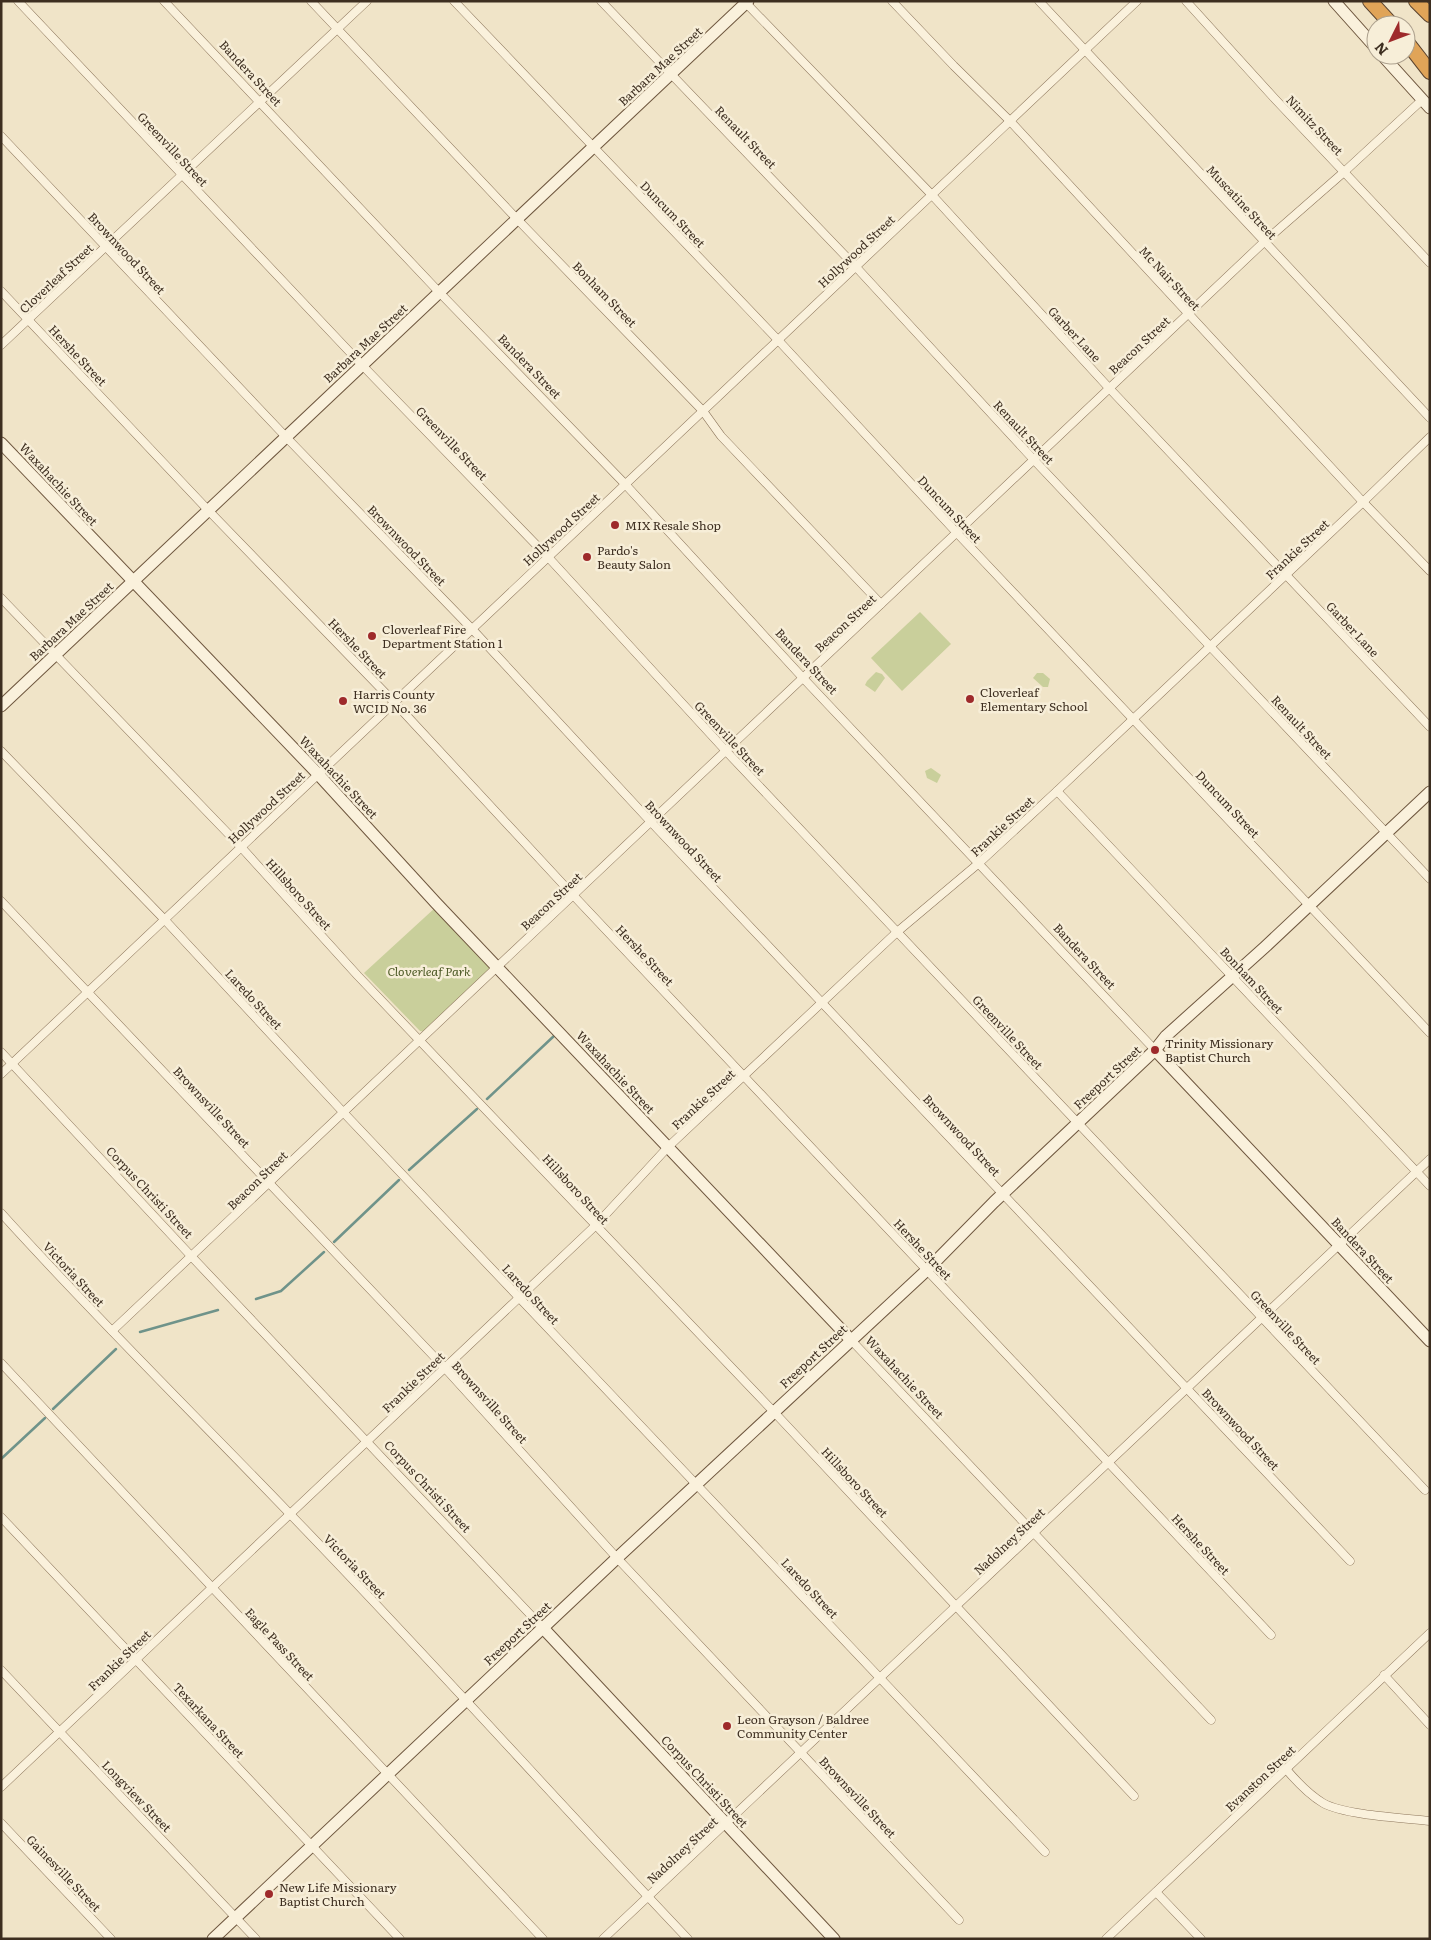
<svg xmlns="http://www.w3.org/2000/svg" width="1431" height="1940" viewBox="0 0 1431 1940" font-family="Literata,serif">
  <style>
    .green { fill: #c9cf9b }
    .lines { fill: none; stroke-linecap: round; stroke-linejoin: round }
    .stream { stroke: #6f938a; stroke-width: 2.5 }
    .street-casing { stroke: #8d765c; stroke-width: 9 }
    .secondary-casing { stroke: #6f573f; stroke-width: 13 }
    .highway-casing { stroke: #5b4430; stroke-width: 16 }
    .street { stroke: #faf1dc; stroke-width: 8 }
    .secondary { stroke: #faf1dc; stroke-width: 11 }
    .highway { stroke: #e0a458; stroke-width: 14 }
    .poi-dot { fill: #9e2a2b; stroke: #f7eed8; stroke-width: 2 }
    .labels { text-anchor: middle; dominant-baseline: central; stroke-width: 5; stroke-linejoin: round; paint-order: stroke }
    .street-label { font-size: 12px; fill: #3d2e20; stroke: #f7eed8 }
    .poi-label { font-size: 12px; fill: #3d2e20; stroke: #f7eed8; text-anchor: start }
    .park-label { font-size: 12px; font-style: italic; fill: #4d5a26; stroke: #f7eed8 }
  </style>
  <rect width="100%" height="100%" fill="#f0e4c8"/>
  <g class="green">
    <path d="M920,612L951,644L902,691L871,658Z"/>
    <path d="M876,672L882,674L885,678L875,692L865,685L867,681Z"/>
    <path d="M1037,673H1043L1050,679L1048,687H1043L1033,678Z"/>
    <path d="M931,768L941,775L937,783L927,778L925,771Z"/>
    <path d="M436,907L492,969L426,1032L420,1031L364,973Z"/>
  </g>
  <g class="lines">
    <g class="stream">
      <path d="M487,1099L555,1035"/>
      <path d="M409,1170L477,1109"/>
      <path d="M334,1242L399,1180"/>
      <path d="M256,1299L281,1291L324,1252"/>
      <path d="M140,1332L218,1310"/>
      <path d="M53,1409L116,1349"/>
      <path d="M1,1459L45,1418"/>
    </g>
    <defs>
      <g id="street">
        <path d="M18,1L362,365L548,557L726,751L1425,1490"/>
        <path d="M164,1L439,292L625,484L803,678L1155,1050"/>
        <path d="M311,1L517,219L703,411L721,436L881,604"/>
        <path d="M454,1L778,340L957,533L1430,1033"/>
        <path d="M601,1L856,267L1034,460L1430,879"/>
        <path d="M744,1L932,195L1109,388L1430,727"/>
        <path d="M892,1L954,66L1010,121L1363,502L1430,571"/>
        <path d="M1039,1L1430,418"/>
        <path d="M1186,1L1275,99L1430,263"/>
        <path d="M1,136L286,437L472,629L651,822L1350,1561"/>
        <path d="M1,291L208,510L394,702L573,895L1271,1635"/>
        <path d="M1,345L367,1"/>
        <path d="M1,598L241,847L358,976L774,1412L1134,1796"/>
        <path d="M1,751L164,919L343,1112L1045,1852"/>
        <path d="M1057,791L1430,1186"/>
        <path d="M1,901L444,1367L617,1558L959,1920"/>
        <path d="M1,1052L192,1257L543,1628"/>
        <path d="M1,1074L1137,1"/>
        <path d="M1,1213C94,1316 194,1414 290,1514C425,1653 554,1798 688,1939"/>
        <path d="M112,1331L1264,242L1344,172L1422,100"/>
        <path d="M851,1340L1211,1720"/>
        <path d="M1,1363L543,1939"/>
        <path d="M1,1517L400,1939"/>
        <path d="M1,1670L256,1939"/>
        <path d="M1384,1675L1430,1725"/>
        <path d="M1286,1769C1297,1782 1308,1794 1323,1803C1344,1815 1403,1818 1430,1821"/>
        <path d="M1,1787L595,1226L668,1147L897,932L979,863L1057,791L1363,502L1430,437"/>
        <path d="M1,1823L111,1939"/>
        <path d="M1156,1892L1201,1939"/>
        <path d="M603,1939L1430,1159"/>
        <path d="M1106,1939L1430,1633"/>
      </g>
      <g id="secondary">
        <path d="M1334,1L1376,48"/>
        <path d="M1382,55L1430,108"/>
        <path d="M1,443L318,774L436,903L851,1340"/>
        <path d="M1,706L748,1"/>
        <path d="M1155,1050L1430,1341"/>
        <path d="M543,1628L834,1939"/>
        <path d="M213,1939L617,1558L927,1270L994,1202L1155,1050L1166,1036L1265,947L1430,792"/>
      </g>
      <g id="highway">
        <path d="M1370,1L1392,25"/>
        <path d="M1416,1L1430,15"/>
        <path d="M1406,41L1430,72"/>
      </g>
    </defs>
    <use href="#street" class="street-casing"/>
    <use href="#secondary" class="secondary-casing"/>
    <use href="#highway" class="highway-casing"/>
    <use href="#street" class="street"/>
    <use href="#secondary" class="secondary"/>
    <use href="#highway" class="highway"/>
  </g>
  <g class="poi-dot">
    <circle cx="615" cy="525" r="5"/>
    <circle cx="587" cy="557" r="5"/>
    <circle cx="372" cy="636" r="5"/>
    <circle cx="970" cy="699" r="5"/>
    <circle cx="343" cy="701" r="5"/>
    <circle cx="1155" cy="1050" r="5"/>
    <circle cx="727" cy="1726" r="5"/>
    <circle cx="269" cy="1894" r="5"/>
  </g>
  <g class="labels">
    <g class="street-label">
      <text transform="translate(660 66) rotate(-43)">Barbara Mae Street</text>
      <text transform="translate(251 73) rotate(47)">Bandera Street</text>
      <text transform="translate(1315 125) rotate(47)">Nimitz Street</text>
      <text transform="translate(746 137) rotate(46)">Renault Street</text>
      <text transform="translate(173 149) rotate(47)">Greenville Street</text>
      <text transform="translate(1242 202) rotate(47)">Muscatine Street</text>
      <text transform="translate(673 214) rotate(46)">Duncum Street</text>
      <text transform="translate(856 251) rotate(-43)">Hollywood Street</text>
      <text transform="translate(127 253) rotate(47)">Brownwood Street</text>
      <text transform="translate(56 278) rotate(-43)">Cloverleaf Street</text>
      <text transform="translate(1170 278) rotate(47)">Mc Nair Street</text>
      <text transform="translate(605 294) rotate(46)">Bonham Street</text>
      <text transform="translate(1075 334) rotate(47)">Garber Lane</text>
      <text transform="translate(365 343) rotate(-43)">Barbara Mae Street</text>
      <text transform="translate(1139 345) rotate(-43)">Beacon Street</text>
      <text transform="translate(78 355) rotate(47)">Hershe Street</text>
      <text transform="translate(530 366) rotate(46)">Bandera Street</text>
      <text transform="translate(1024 432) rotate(47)">Renault Street</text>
      <text transform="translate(452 443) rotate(46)">Greenville Street</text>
      <text transform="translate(59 484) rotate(47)">Waxahachie Street</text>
      <text transform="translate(950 509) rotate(47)">Duncum Street</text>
      <text transform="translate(561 529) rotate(-43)">Hollywood Street</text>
      <text transform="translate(407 545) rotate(46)">Brownwood Street</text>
      <text transform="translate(1297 549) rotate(-43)">Frankie Street</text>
      <text transform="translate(71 621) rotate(-43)">Barbara Mae Street</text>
      <text transform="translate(845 623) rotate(-43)">Beacon Street</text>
      <text transform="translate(1353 629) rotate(47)">Garber Lane</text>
      <text transform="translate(358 648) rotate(46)">Hershe Street</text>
      <text transform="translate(807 661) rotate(47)">Bandera Street</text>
      <text transform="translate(1302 727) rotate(47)">Renault Street</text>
      <text transform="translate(730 738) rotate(47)">Greenville Street</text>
      <text transform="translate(339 777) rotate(47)">Waxahachie Street</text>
      <text transform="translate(1228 804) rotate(47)">Duncum Street</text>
      <text transform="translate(266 807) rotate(-43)">Hollywood Street</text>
      <text transform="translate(1002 826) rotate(-43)">Frankie Street</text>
      <text transform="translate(684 841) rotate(47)">Brownwood Street</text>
      <text transform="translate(299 894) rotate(48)">Hillsboro Street</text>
      <text transform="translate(551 901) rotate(-43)">Beacon Street</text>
      <text transform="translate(645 955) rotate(47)">Hershe Street</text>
      <text transform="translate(1085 956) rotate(47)">Bandera Street</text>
      <text transform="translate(1252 980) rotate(47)">Bonham Street</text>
      <text transform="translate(254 999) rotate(47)">Laredo Street</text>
      <text transform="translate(1008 1032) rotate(47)">Greenville Street</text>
      <text transform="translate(616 1072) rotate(47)">Waxahachie Street</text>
      <text transform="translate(1107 1077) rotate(-43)">Freeport Street</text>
      <text transform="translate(703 1099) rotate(-43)">Frankie Street</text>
      <text transform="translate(212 1107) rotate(47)">Brownsville Street</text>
      <text transform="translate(962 1135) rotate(47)">Brownwood Street</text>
      <text transform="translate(257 1180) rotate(-44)">Beacon Street</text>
      <text transform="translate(576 1189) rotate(47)">Hillsboro Street</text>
      <text transform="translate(150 1192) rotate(47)">Corpus Christi Street</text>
      <text transform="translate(923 1249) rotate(47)">Hershe Street</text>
      <text transform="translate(1363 1250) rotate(47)">Bandera Street</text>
      <text transform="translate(74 1274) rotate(47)">Victoria Street</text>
      <text transform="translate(531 1294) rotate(47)">Laredo Street</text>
      <text transform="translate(1286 1327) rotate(47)">Greenville Street</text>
      <text transform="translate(813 1356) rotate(-43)">Freeport Street</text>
      <text transform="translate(905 1377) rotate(47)">Waxahachie Street</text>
      <text transform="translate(413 1382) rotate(-44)">Frankie Street</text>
      <text transform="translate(490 1402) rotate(48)">Brownsville Street</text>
      <text transform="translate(1241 1429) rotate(47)">Brownwood Street</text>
      <text transform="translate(855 1482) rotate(47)">Hillsboro Street</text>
      <text transform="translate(428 1486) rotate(47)">Corpus Christi Street</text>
      <text transform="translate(1009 1541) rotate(-43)">Nadolney Street</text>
      <text transform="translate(1201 1544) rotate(47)">Hershe Street</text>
      <text transform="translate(355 1566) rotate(46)">Victoria Street</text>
      <text transform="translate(810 1588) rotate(47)">Laredo Street</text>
      <text transform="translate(517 1633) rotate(-43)">Freeport Street</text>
      <text transform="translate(280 1644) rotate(47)">Eagle Pass Street</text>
      <text transform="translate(119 1660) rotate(-44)">Frankie Street</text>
      <text transform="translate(209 1720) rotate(47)">Texarkana Street</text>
      <text transform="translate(1260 1778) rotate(-43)">Evanston Street</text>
      <text transform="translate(705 1781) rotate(47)">Corpus Christi Street</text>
      <text transform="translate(137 1796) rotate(46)">Longview Street</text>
      <text transform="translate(858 1797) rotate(47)">Brownsville Street</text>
      <text transform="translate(682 1850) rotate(-43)">Nadolney Street</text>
      <text transform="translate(64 1873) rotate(46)">Gainesville Street</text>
    </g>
    <g class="poi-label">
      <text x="625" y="525">MIX Resale Shop</text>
      <text x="597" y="550">Pardo's<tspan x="597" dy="14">Beauty Salon</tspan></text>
      <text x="382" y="629">Cloverleaf Fire<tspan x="382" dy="14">Department Station 1</tspan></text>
      <text x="980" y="692">Cloverleaf<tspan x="980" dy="14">Elementary School</tspan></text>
      <text x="353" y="694">Harris County<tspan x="353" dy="14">WCID No. 36</tspan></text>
      <text x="1165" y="1043">Trinity Missionary<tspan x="1165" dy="14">Baptist Church</tspan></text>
      <text x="737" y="1719">Leon Grayson / Baldree<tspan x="737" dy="14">Community Center</tspan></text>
      <text x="279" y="1887">New Life Missionary<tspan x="279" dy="14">Baptist Church</tspan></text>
    </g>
    <g class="park-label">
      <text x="429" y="971">Cloverleaf Park</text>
    </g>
  </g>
  <rect width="1431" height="1940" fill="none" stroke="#3d2e20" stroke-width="5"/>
  <g transform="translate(1391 40) rotate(228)"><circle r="24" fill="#f7eed8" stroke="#ada18e"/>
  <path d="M0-4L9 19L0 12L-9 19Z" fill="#9e2a2b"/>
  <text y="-8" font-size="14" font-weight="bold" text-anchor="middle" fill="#3d2e20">N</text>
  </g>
</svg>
